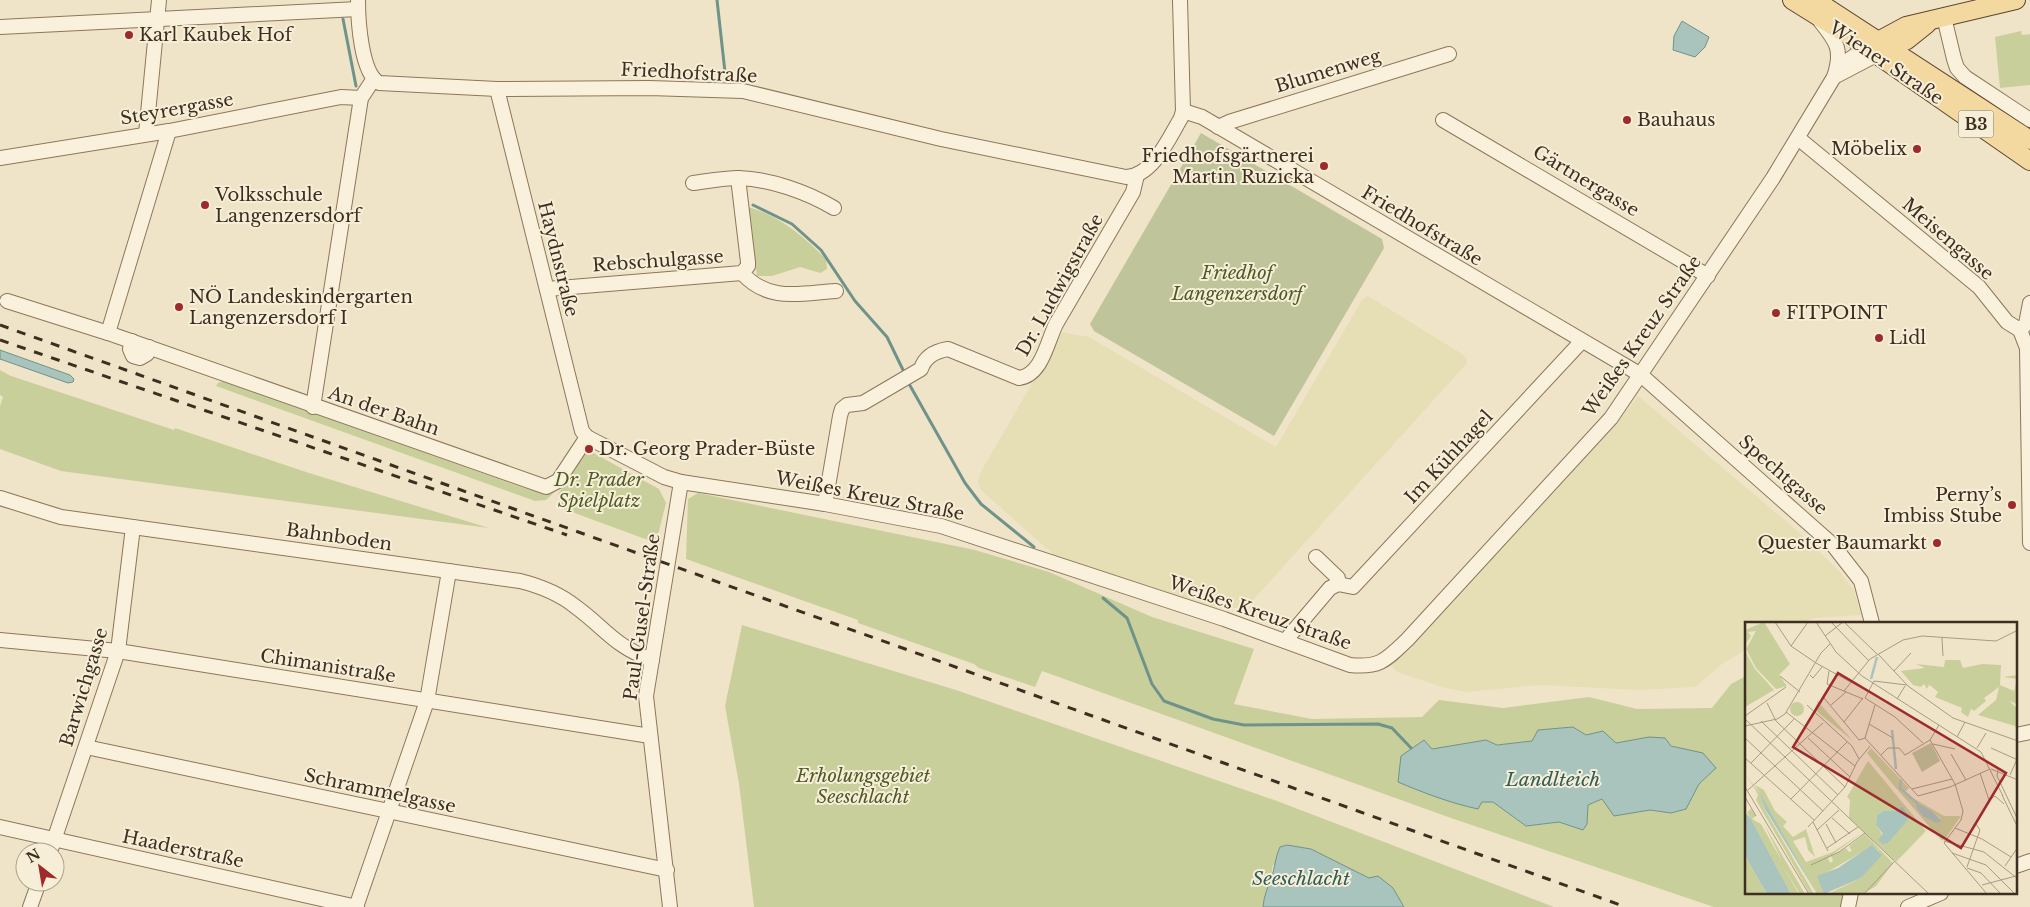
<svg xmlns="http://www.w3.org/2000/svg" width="2030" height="907" viewBox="0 0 2030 907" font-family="'Libre Baskerville',serif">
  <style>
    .farmland { fill: #e6deb5 }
    .green { fill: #c9cf9b; fill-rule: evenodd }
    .cemetery { fill: #bfc49a }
    .water { fill: #a9c4bc; stroke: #6f938a }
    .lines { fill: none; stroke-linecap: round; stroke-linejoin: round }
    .stream { stroke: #6f938a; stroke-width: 3 }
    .minor-casing { stroke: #8d765c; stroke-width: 16 }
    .major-casing { stroke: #5b4430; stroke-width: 20 }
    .minor { stroke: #faf1dc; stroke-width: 14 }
    .major { stroke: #f3d9a0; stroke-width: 18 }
    .rail { stroke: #3d2e20; stroke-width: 3; stroke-dasharray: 9 9; stroke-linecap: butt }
    .poi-dot { fill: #9e2a2b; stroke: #f7eed8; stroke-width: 2 }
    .labels { text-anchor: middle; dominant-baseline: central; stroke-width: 4; stroke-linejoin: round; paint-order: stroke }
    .shield { fill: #f7eed8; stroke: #756857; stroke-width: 1 }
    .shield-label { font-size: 16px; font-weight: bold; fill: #3d2e20 }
    .poi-label { font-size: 18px; fill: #3d2e20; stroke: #f7eed8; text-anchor: start }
    .street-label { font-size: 18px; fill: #3d2e20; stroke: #f7eed8 }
    .park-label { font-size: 18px; font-style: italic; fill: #4d5a26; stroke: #f7eed8 }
    .water-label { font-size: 19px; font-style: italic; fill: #2f5d5a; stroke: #f7eed8 }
    .inset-river { fill: none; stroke: #a9c4bc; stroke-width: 2.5 }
    .inset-road { fill: none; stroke: #a89b85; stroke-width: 1 }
    .view { fill: #9e2a2b; fill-opacity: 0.15; stroke: #9e2a2b; stroke-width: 2.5 }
    .inset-edge { fill: none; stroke: #3d2e20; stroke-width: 2.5 }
  </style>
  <rect width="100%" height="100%" fill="#f0e4c8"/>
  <g class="farmland">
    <path d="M1368,296L1462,354L1466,358L1467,363L1246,608H1204L1054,555L981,490L978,483L980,473L1062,332L1089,337L1276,447L1362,300Z"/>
    <path d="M1638,396L1801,534L1840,572L1854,591L1861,615L1816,618L1796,623H1746V650L1722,664L1695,687L1638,690L1538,685L1467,692L1445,688L1397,672L1391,666L1617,423Z"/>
  </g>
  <g class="green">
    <path d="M2021,31L2022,35L2030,34V85L2000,88L1995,37Z"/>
    <path d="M748,207C780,216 803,236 826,259L827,269L820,273L800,267L772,276H757Z"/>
    <path d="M0,370L11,376L174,430L175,428L309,473L489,528L61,471L0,449V406L3,397L0,395Z"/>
    <path d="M223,381L524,488L539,492L557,490L546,500L535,501L216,386L218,383Z"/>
    <path d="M588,450L659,489L666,503L656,543L561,508L558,494Z"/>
    <path d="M698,493L975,550L1049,572L1152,617L1254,649L1234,704L1312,719L1422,717L1439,700L1503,708L1589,697L1637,709L1712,708L1731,684L1746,676V893H1846L1843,907H1714L1451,818L1042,671L1035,687L979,668L974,664L858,623V620L686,559L688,499ZM1573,727L1586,735L1603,732L1616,743L1649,737L1684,750L1716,768L1699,784L1685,809L1671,813L1650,810L1614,816L1603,799L1588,805L1587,824L1583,830L1559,822L1526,826L1493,802H1482L1424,740L1432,749L1532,742L1538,730Z"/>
    <path d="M742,625L956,690L1277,801L1554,907H1404L1393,888L1345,868L1311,849L1273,865C1271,880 1265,892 1263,907H754L739,784L725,706Z"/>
  </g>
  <path class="cemetery" d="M1201,133L1382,239L1384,248L1274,436L1094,331L1090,324Z"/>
  <g class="water">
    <path d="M1682,21L1709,37L1705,47L1695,57L1673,50L1674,36Z"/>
    <path d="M0,350L70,375L74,379L73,382L68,383L0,359Z"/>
    <path d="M1573,727L1586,735L1603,731L1616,743L1649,737L1665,738L1671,746L1703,753L1716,768L1699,784L1686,809L1671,813L1650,810L1614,816L1602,799L1588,805L1587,824L1583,830L1559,822L1526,826L1493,802H1482L1478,809C1450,803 1424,793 1398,782L1401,756L1424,740L1432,749L1486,740L1497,745L1532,741L1538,730Z"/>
    <path d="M1287,845L1311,849L1369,878L1378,876L1393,888L1404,907H1263C1264,896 1267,889 1271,879C1275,868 1275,858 1280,847Z"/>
  </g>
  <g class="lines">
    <g class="stream">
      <path d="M717,0L725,72"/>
      <path d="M343,19L356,86"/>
      <path d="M753,205L792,224L821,250L855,301L887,337L905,374"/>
      <path d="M908,382L965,483L981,504L1034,547"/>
      <path d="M1103,598L1127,618L1152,684L1164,701L1213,719L1244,725L1378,724L1392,728L1411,748"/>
    </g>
    <defs>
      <g id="minor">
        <path d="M358,0C358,20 361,73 379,83L497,89L649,88L743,91L941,139L1126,177C1153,176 1169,138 1181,118L1183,111L1180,0"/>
        <path d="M1944,17L1954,59L1957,68L1965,77L2030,120"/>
        <path d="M0,27L358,9"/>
        <path d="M1838,67L1866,48"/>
        <path d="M1834,77L1876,55"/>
        <path d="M497,89L582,431L587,437L664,477L681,482L825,504L941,526L1224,619L1350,665C1380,668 1386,660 1407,640L1611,418L1773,178L1834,77C1843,50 1837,42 1820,21"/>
        <path d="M1183,111L1202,117L1641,375L1833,545L1861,581L1872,623"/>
        <path d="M1443,120L1708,276"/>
        <path d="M1218,127L1229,122L1449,54"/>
        <path d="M146,134L159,0"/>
        <path d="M1798,138L1979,287L2007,322L2020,330"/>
        <path d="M0,158L169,131L341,97L361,98"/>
        <path d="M693,183C708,181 724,178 739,178C770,179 807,192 834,208"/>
        <path d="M742,273C769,303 801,293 836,291"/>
        <path d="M547,289L742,273L748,266V262L738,178"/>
        <path d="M7,301L108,333L546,487L558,481L587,437"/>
        <path d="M2020,330L2027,348L2030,543"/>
        <path d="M2020,330L2026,324L2030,303"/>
        <path d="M108,333L169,131"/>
        <path d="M132,341L130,349L133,356L140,358L147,354L149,347"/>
        <path d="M313,407L361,98L373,80"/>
        <path d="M0,498L61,517L520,581C540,586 560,594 576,607C606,629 614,646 652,660"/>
        <path d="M825,504L840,416L842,409L847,405L863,403L921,369C925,356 936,351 948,349L1019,378C1042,375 1047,342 1056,324L1133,192L1137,175"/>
        <path d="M1316,557L1338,578V584"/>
        <path d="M0,640L118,651L650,736"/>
        <path d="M1285,641L1330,588L1338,584L1353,587L1582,341"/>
        <path d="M2016,735L2030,732"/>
        <path d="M86,747L667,870"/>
        <path d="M0,827L357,907"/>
        <path d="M50,852L118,651L133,527"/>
        <path d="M2016,866L2030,861"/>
        <path d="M30,907L39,882"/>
        <path d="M356,907L427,701L449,571"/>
        <path d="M670,907L646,696L681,482"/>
        <path d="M1848,907L1851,893"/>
        <path d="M1908,907L1941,893"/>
      </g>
      <g id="major">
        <path d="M1792,0L1853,38L2030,161"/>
        <path d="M1815,0L2030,140"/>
        <path d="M1869,46L1906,26L2016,0"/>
        <path d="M1879,53L1907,40L1927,24"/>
      </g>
    </defs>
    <use href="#minor" class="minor-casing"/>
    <use href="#major" class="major-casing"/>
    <use href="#minor" class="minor"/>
    <use href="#major" class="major"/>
    <g class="rail">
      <path d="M0,325L1626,907"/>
      <path d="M0,340L567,535"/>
    </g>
  </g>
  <g class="poi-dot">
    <circle cx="129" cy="35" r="5"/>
    <circle cx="1627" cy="120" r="5"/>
    <circle cx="1917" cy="149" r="5"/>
    <circle cx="1324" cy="166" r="5"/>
    <circle cx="205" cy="205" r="5"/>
    <circle cx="179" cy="307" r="5"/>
    <circle cx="1776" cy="313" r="5"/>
    <circle cx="1879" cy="338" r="5"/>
    <circle cx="589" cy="449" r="5"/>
    <circle cx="2012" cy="505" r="5"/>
    <circle cx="1937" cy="543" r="5"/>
  </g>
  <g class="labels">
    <rect class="shield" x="1958.5" y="110.5" width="35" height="27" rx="4"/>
    <g class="shield-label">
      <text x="1976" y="124">B3</text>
    </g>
    <g class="poi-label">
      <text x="139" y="35">Karl Kaubek Hof</text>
      <text x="1637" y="120">Bauhaus</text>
      <text x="1907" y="149" text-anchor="end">Möbelix</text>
      <text x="1314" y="156" text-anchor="end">Friedhofsgärtnerei<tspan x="1314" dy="21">Martin Ruzicka</tspan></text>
      <text x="215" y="195">Volksschule<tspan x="215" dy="21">Langenzersdorf</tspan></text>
      <text x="189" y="297">NÖ Landeskindergarten<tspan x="189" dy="21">Langenzersdorf I</tspan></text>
      <text x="1786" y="313">FITPOINT</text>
      <text x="1889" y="338">Lidl</text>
      <text x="599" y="449">Dr. Georg Prader-Büste</text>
      <text x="2002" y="495" text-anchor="end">Perny’s<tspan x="2002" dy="21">Imbiss Stube</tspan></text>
      <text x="1927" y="543" text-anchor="end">Quester Baumarkt</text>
    </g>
    <g class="street-label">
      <text transform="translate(1886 63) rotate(34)">Wiener Straße</text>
      <text transform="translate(1328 71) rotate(-17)">Blumenweg</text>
      <text transform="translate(689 73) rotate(3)">Friedhofstraße</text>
      <text transform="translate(177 109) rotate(-10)">Steyrergasse</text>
      <text transform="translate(1586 181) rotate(31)">Gärtnergasse</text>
      <text transform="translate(1422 226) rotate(31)">Friedhofstraße</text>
      <text transform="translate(1948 239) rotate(41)">Meisengasse</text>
      <text transform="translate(558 259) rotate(76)">Haydnstraße</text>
      <text transform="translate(658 261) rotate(-4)">Rebschulgasse</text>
      <text transform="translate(1060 285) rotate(-61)">Dr. Ludwigstraße</text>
      <text transform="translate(1642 336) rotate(-55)">Weißes Kreuz Straße</text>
      <text transform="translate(384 411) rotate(19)">An der Bahn</text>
      <text transform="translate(1449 457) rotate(-47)">Im Kühhagel</text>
      <text transform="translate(1783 475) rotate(41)">Spechtgasse</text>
      <text transform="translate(870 496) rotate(11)">Weißes Kreuz Straße</text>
      <text transform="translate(339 537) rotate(8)">Bahnboden</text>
      <text transform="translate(1260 613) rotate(19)">Weißes Kreuz Straße</text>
      <text transform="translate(642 617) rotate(-82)">Paul-Gusel-Straße</text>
      <text transform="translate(328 666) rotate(9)">Chimanistraße</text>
      <text transform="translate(84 687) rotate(-73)">Barwichgasse</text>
      <text transform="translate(380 791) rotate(12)">Schrammelgasse</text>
      <text transform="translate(183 849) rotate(12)">Haaderstraße</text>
    </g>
    <g class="park-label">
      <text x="1237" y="273">Friedhof<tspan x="1237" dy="21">Langenzersdorf</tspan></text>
      <text x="599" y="480">Dr. Prader<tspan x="599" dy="21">Spielplatz</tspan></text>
      <text x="863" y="776">Erholungsgebiet<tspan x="863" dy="21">Seeschlacht</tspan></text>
    </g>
    <g class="water-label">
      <text x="1553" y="779">Landlteich</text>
      <text x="1301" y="878">Seeschlacht</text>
    </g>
  </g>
  <g transform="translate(1745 622)">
    <rect width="272" height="272" fill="#f0e4c8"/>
    <path d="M19,0L45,42L34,53L42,64L31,67L11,46L1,27L11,9L3,10L6,14L0,23V8ZM0,29L10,47L29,68L0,85ZM200,38H215L218,46L237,42L256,43L255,63L269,69L272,57L258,55L272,53V82L264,79L272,86V110L270,104L233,93L251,78L254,65L239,76L241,79L229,89L226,87L223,95L216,90L217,86L190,75L193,70L187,65L184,63L182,67L179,62L176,65L168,63L156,49L180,46L171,42L199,45ZM73,78L75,82L107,118L75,92L70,87ZM45 87a7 7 0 1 1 14 0a7 7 0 1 1-14 0ZM126,126L164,166L160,170L166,175L199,194H216L200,217L197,219L145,159L122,131ZM174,183L188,190L196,197L192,201L186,198L170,185ZM123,139L181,209L151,240L104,196L105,178L102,175ZM157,184L163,191L143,221L131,203L132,193L138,189H152ZM10,163L19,168L30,189L42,200L38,204L48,215L61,207L70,235L63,228L60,215L48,219L61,240L88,230L118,210L83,236L85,241L88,239L86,234L101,226L104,230L107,229L104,224L120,212L148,241L131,264L118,272H83L116,256L134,229L127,224L74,255L79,272H72ZM8,164L15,173L20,188L69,272H65L11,178L13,173ZM6,187L11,194L7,197L16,202L37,239L19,202L60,272H55L37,243L54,272H46L2,190ZM0,231L3,239L22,272H0Z" fill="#c9cf9b" fill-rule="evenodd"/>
    <path d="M186,121L195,139L177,150L167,131Z" fill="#bfc49a"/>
    <path d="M0,152L16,173L72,272L20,187L15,173ZM174,182L187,189L197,199L191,201L178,194L170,184ZM157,184L164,193L162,199L143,221L138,222L133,218L138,212L131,203L132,193L138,189H152ZM0,190L6,197L46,272H22L3,239L0,231ZM127,223L137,233L116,256L79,272L72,254L93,246Z" fill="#a9c4bc"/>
    <path class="inset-river" d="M126,57L132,35M147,108L151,147M156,158L155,166L173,182"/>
    <path class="inset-road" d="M30,0L46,24L71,41L122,69M71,0L91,30L117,54L236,130L258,174M86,0L124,39M99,0L132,32M80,14L98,0M197,16L198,34M46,24L63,0M133,32L163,64L208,96L273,119M84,49L82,62L118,77M149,49L166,31M65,53L68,56L77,45M35,54L55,70M99,69L125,37L158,18L177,14L251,19L273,8M79,76L114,118L120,116M120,76L150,95L178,121M120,76L129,59L162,63M152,77L160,64M22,81L31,99L100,165M62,83L107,124L114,137M86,83L101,70M41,90L110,144M0,94L41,65M0,97L184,272M16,99L93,173M99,100L118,76M124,102L148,116M0,104L32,97L40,92L76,31L85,22M212,115L220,100M0,116L78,189M63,116L105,155M120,116L173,174L205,165L245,147M120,116L130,83M185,118L210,162L218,189L216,198L199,221L242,272M185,118L194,103M188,122L210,127M232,126L241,111M246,126L273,138M206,132L221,158M136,133L143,126H154L160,133L185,118M0,136L69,198M6,141L50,96M246,147L273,158M253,148L252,154L273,198M265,153L273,135M0,165L64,272M167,167L207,157M3,168L78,101M257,173L271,202M0,175L11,194M46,177L102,120M244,178L250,174L259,182M87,196L105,212M68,200L83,229M81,202L91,221M63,205L100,165L112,140L125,124M210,206L237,217L266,235M72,208L94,188M199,219L239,230L273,257M82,226L113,205M207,231L241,243L270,272L273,271M66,243L94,230L120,211M260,244L273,225M222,245L235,208L231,202L244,178L235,151M222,246L236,251L256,272M237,263L271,254M119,272L149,240"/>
    <path class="view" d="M93,51L261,151L216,226L48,125Z"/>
    <rect width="272" height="272" class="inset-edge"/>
  </g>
  <g transform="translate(40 867) rotate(329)"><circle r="24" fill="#f7eed8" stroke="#ada18e"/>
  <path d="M0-4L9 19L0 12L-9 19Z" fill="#9e2a2b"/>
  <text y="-8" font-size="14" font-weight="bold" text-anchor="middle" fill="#3d2e20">N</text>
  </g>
</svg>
